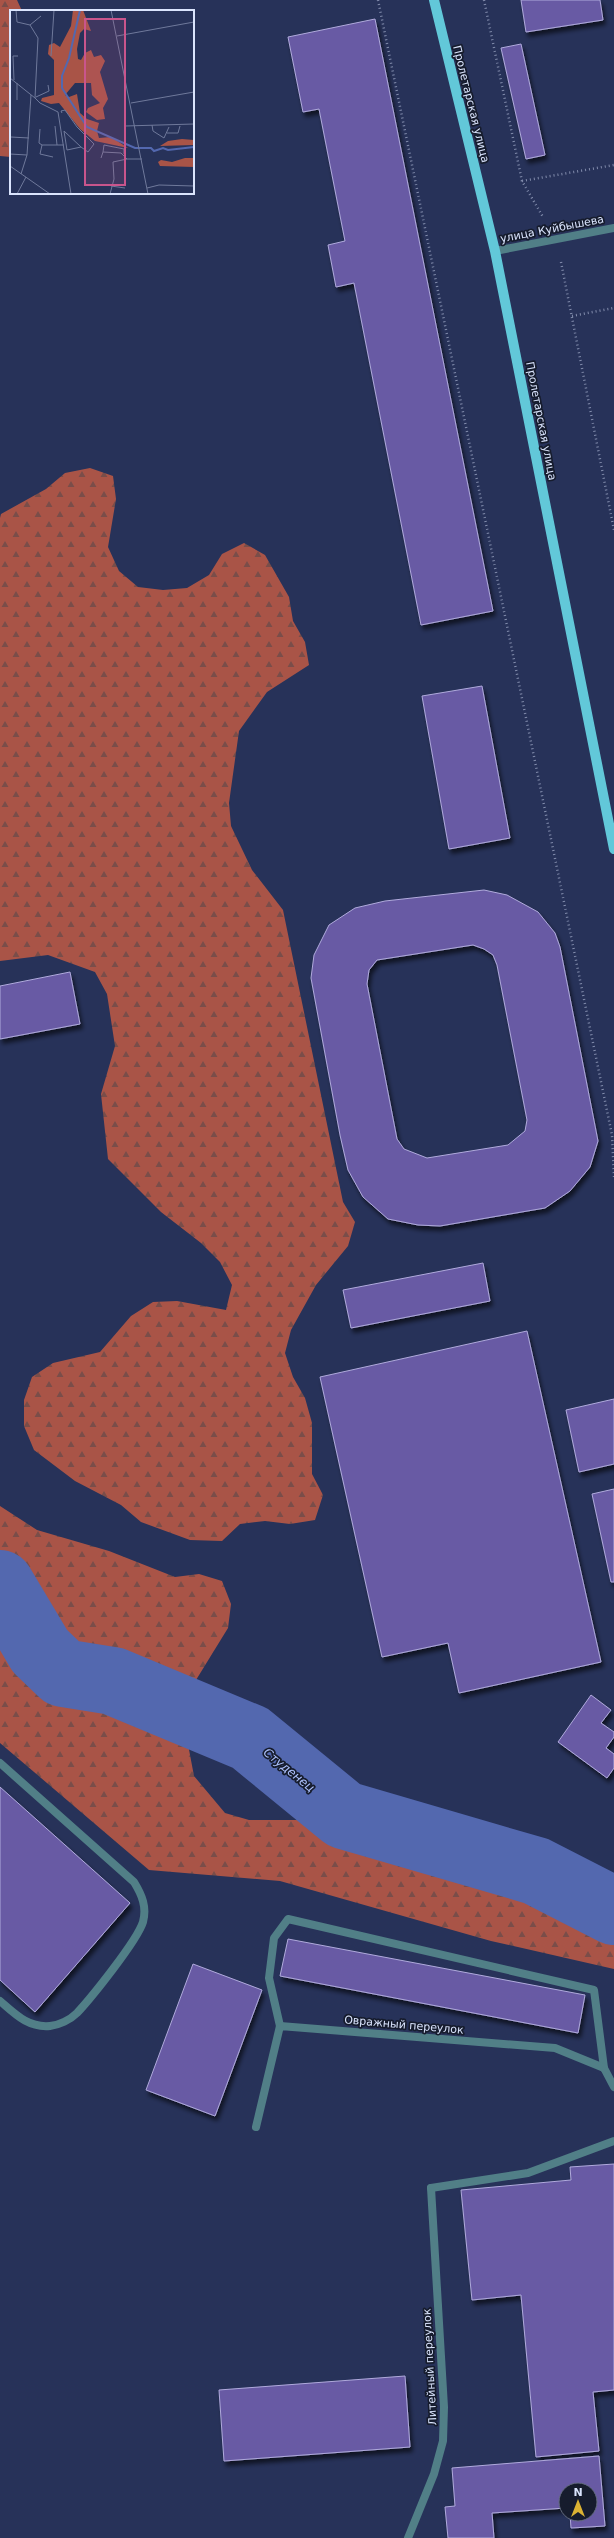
<svg xmlns="http://www.w3.org/2000/svg" width="614" height="2538" viewBox="0 0 614 2538" font-family="'DejaVu Sans',sans-serif">
  <style>
    .forest { fill: url(#forest-firs) }
    .lines { fill: none; stroke-linecap: round; stroke-linejoin: round }
    .river { stroke: #5368af; stroke-width: 68 }
    .building { fill: #675aa4; stroke: #b0aadc; fill-rule: evenodd; filter: url(#shadow) }
    .path { stroke: #818bab; stroke-width: 2.5; stroke-dasharray: 1 3; stroke-linecap: butt }
    .lane { stroke: #517f87; stroke-width: 8 }
    .street { stroke: #517f87; stroke-width: 8 }
    .primary { stroke: #62c8d9; stroke-width: 10 }
    .labels { text-anchor: middle; dominant-baseline: central; stroke-width: 3.5; stroke-linejoin: round; paint-order: stroke }
    .street-label { font-size: 11px; fill: #dae4fd; stroke: #161c2d }
    .water-label { font-size: 12px; font-style: italic; fill: #acc0fb; stroke: #161c2d }
    .inset-river { fill: none; stroke: #5368af; stroke-width: 2 }
    .inset-road { fill: none; stroke: #6f799b; stroke-width: 1 }
    .view { fill: #c9558c; fill-opacity: 0.15; stroke: #c9558c; stroke-width: 2 }
    .inset-edge { fill: none; stroke: #dae4fd; stroke-width: 2 }
  </style>
  <defs>
    <pattern id="forest-firs" width="22" height="20" patternUnits="userSpaceOnUse"><rect width="22" height="20" fill="#a95447"/><path d="M5 1l3.5 6h-7zM16 11l3.5 6h-7z" fill="#7a4d49"/></pattern>
    <filter id="shadow"><feDropShadow dx="2.5" dy="4.5" stdDeviation="2" flood-color="#0009"/></filter>
  </defs>
  <rect width="100%" height="100%" fill="#273259"/>
  <g class="forest">
    <path d="M0,0H17L22,11H11V157L0,156Z"/>
    <path d="M90,468L113,476L116,499L108,547L119,571L138,587L163,590L187,588L209,575L222,554L244,543L265,555L289,597L293,621L305,642L309,665L267,692L239,731L229,803L231,826L252,870L283,910L343,1202L355,1222L348,1246L316,1285L291,1330L285,1353L293,1377L305,1398L312,1423V1474L323,1495L315,1520L290,1524L265,1521L240,1524L222,1541L190,1540L141,1522L121,1505L75,1481L34,1450L24,1426V1400L32,1377L53,1363L100,1352L131,1316L153,1302L177,1301L226,1310L232,1285L220,1262L201,1243L161,1212L108,1159L101,1094L115,1046L107,994L95,972L48,955L0,961V518L1,514L46,489L65,473Z"/>
    <path d="M0,1506L37,1530L109,1551L175,1577L199,1574L222,1581L231,1604L228,1628L188,1693L183,1718L194,1776L225,1813L249,1820H298L322,1809L371,1800L396,1807L614,1925V1969L491,1941L280,1881L149,1870L0,1743Z"/>
  </g>
  <g class="lines">
    <path class="river" d="M0,1584L40,1651L63,1673L113,1681L250,1738L344,1815L536,1871L614,1911"/>
  </g>
  <g class="building">
    <path d="M521,0H600L603,20L526,32Z"/>
    <path d="M375,19L493,611L421,625L354,283L336,287L328,245L345,241L319,109L303,112L288,37Z"/>
    <path d="M521,44L545,155L526,159L501,48Z"/>
    <path d="M482,686L510,838L449,849L422,696Z"/>
    <path d="M484,890L507,895L538,912L555,933L560,947L598,1141L590,1167L570,1191L545,1208L440,1226L418,1225L388,1219L363,1197L348,1170L340,1135L311,978L314,955L329,925L355,908L385,901ZM473,945L484,949L493,955L497,965L527,1120L525,1131L508,1145L427,1158L404,1149L397,1139L367,984L369,970L377,960Z"/>
    <path d="M70,972L80,1024L0,1039V986Z"/>
    <path d="M483,1263L490,1301L351,1328L343,1290Z"/>
    <path d="M527,1331L601,1662L459,1693L448,1643L382,1657L320,1377Z"/>
    <path d="M614,1399V1464L579,1472L566,1410Z"/>
    <path d="M614,1489V1582H611L592,1494Z"/>
    <path d="M591,1695L611,1710L601,1723L614,1732V1737L606,1748L614,1754V1768L607,1778L558,1742Z"/>
    <path d="M0,1787L130,1903L35,2012L0,1980Z"/>
    <path d="M288,1939L585,1995L578,2033L280,1976Z"/>
    <path d="M193,1964L262,1990L215,2116L146,2090Z"/>
    <path d="M614,2164V2390L593,2392L599,2451L536,2457L521,2295L472,2300L461,2190L571,2180L570,2167Z"/>
    <path d="M405,2376L410,2447L224,2461L219,2390Z"/>
    <path d="M599,2456L605,2526L571,2528L570,2514H590V2490H566V2508L492,2513L494,2538H448L445,2507L455,2506L452,2468Z"/>
  </g>
  <g class="lines">
    <g class="path">
      <path d="M378,0L612,1135L614,1177"/>
      <path d="M484,0L522,181L543,217"/>
      <path d="M522,181L614,165"/>
      <path d="M561,262L614,530"/>
      <path d="M572,316L614,308"/>
    </g>
    <g class="lane">
      <path d="M0,1763L134,1882C142,1895 147,1907 143,1922C137,1941 91,1998 77,2013C70,2020 59,2025 50,2026C28,2028 15,2014 0,2001"/>
      <path d="M280,2026L269,1978L274,1938L288,1919L594,1990L604,2068"/>
      <path d="M431,2188L528,2173L614,2141"/>
    </g>
    <g class="street">
      <path d="M495,251L614,228"/>
      <path d="M256,2127L280,2026L555,2048L604,2068L614,2087"/>
      <path d="M408,2538L434,2474L443,2441L444,2407L431,2188"/>
    </g>
    <path class="primary" d="M434,0L495,251L614,849"/>
  </g>
  <g class="labels">
    <g class="street-label">
      <text transform="translate(471 104) rotate(76)">Пролетарская улица</text>
      <text transform="translate(552 229) rotate(-11)">улица Куйбышева</text>
      <text transform="translate(541 421) rotate(79)">Пролетарская улица</text>
      <text transform="translate(404 2025) rotate(5)">Овражный переулок</text>
      <text transform="translate(430 2367) rotate(-93)">Литейный переулок</text>
    </g>
    <g class="water-label">
      <text transform="translate(289 1770) rotate(39)">Студенец</text>
    </g>
  </g>
  <g transform="translate(10 10)">
    <rect width="184" height="184" fill="#273259"/>
    <path d="M63,0H73L81,21L74,19L70,23L67,39L68,49L71,50L75,43L81,40L84,47L91,45L95,51L90,62L98,89L93,98L95,109L87,110L76,102L78,98L90,93L82,85L81,73H65L55,85L59,87L67,84L70,103L77,109L89,113L87,121L89,128L101,127L118,138L85,131L70,119L49,93L41,94L31,91L32,88L44,85V50L38,44L39,35L44,33L50,37L61,16ZM172,129L184,130V135L150,136L158,131ZM175,148H184V157L150,156L148,152L151,150L162,152Z" fill="#a95447"/>
    <path class="inset-river" d="M70,0L59,48L52,66V78L77,117L125,138H141L144,141L153,138L158,140L184,137"/>
    <path class="inset-road" d="M6,0L7,12L20,15L28,28L25,88L30,93L48,102L61,184M101,0L138,184M20,15L31,6M107,26L184,12M41,46L44,0M0,68L25,88M4,70L3,46H8M7,73V90M26,87L39,81L38,75M121,93L184,82M52,103L51,101L55,100L67,117L84,134L78,142L71,137M142,115L143,121L154,128L159,117M45,116L47,135M115,116L184,114M30,119L29,133L32,135M54,121L71,137L57,140M54,121L57,140M157,123H168L170,116M1,127L19,128M93,142L94,135L114,139V144M0,144L17,145M43,147L30,144L32,135H54M91,148L93,142L111,143L117,149H132M0,156L40,184M11,164L17,145L21,85M101,176L115,178M137,178L149,175L184,176M7,184L16,167M100,184L104,169L103,152L117,149"/>
    <path class="view" d="M75,9H115V175H75Z"/>
    <rect width="184" height="184" class="inset-edge"/>
  </g>
  <g transform="translate(578 2502)"><circle r="19" fill="#161c2d" stroke="#646c80"/>
  <path d="M0-3L7 15L0 10L-7 15Z" fill="#dbb233"/>
  <text y="-6" font-size="11" font-weight="bold" text-anchor="middle" fill="#dae4fd">N</text>
  </g>
</svg>
